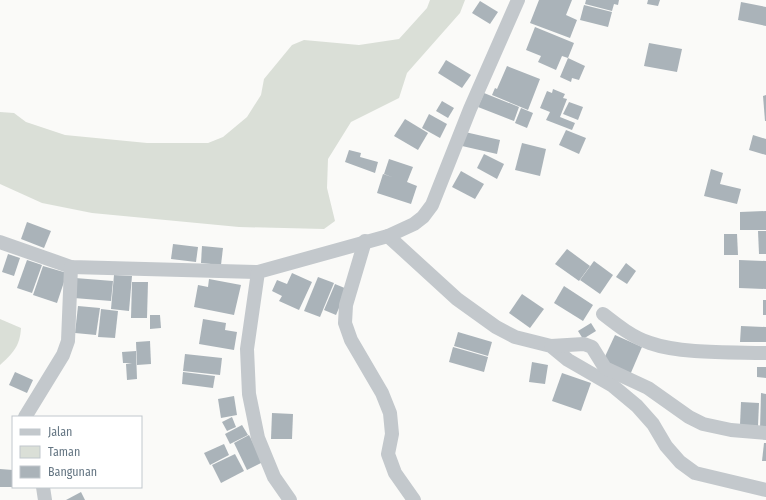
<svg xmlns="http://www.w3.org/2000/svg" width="766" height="500" viewBox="0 0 766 500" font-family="'Fira Sans Condensed',sans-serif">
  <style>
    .green { fill: #dadfd7 }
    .building { fill: #aab3b9 }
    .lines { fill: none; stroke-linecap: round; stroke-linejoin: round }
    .minor { stroke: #c3c8cc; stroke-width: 14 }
  </style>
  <rect width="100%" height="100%" fill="#fafaf8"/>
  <g class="green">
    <path d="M430,0H465L460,13L407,73L399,98L351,122L328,159L327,188L335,221L324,229L239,227L92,213L42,203L0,184V112L14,113L26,122L65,135L147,143H208L223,137L247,117L261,95L264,79L292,45L304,40L359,45L399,39L427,8Z"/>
    <path d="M0,319L21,328C20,346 13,353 0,365Z"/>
  </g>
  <g class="building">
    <path d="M539,0H572L566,15L577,20L570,38L530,23Z"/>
    <path d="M586,0H619L618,5L614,4L612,11L585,4Z"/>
    <path d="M648,0H660L658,6L647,4Z"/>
    <path d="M480,1L498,12L490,24L472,13Z"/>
    <path d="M741,2L766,7V26L738,20Z"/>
    <path d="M584,5L612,12L608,27L580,20Z"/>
    <path d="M535,27L574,43L568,58L562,56L556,70L538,62L541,56L526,50Z"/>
    <path d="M649,43L682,49L677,72L644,66Z"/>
    <path d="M568,58L585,66L579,80L572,78L571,82L560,77Z"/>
    <path d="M446,60L471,75L462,88L438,73Z"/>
    <path d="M507,66L540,79L528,110L492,95L495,88L497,89Z"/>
    <path d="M553,89L565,94L563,98L567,99L560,117L575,123L572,130L546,120L550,112L540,108L547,91L552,93Z"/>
    <path d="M484,93L519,107L514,121L478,107Z"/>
    <path d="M766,95V121H765L763,96Z"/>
    <path d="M442,101L454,108L448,118L436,111Z"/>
    <path d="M569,102L583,107L578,120L563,114Z"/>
    <path d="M521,108L533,113L527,128L515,123Z"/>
    <path d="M429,114L447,124L440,138L422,128Z"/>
    <path d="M405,119L428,133L418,150L394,136Z"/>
    <path d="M566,130L586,138L579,154L559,145Z"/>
    <path d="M465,132L500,140L497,154L462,146Z"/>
    <path d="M753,135L766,139V155L749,150Z"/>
    <path d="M522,143L546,149L540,176L515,170Z"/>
    <path d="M349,150L361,153L360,157L378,162L375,173L345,162Z"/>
    <path d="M484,154L504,164L497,179L477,168Z"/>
    <path d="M389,159L413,167L407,182L417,186L411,204L377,193L383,174L392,177L384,174Z"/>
    <path d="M711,169L723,173L720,184L741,189L737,204L704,196Z"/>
    <path d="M461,171L484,184L475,199L452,187Z"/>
    <path d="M766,211V230H740V212Z"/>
    <path d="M27,222L51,231L44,248L21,239Z"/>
    <path d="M758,231H766V254H759Z"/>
    <path d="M724,234H737L738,255H724Z"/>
    <path d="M173,244L198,247L196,262L171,259Z"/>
    <path d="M202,246L223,248L221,265L201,263Z"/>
    <path d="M567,249L590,266L579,281L555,264Z"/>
    <path d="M8,254L20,258L14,276L2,272Z"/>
    <path d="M27,260L42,265L32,293L17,288Z"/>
    <path d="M739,260L766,261V289L739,288Z"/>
    <path d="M594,261L613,275L600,294L580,280Z"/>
    <path d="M626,263L636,271L627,284L616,277Z"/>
    <path d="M43,266L67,273L57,303L33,295Z"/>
    <path d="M292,273L312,282L299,310L279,301L282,296L272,291L277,280L287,284Z"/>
    <path d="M114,275L132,276L129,311L111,309Z"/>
    <path d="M318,277L334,283L320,317L304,311Z"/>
    <path d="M75,278L113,281L111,301L74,298Z"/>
    <path d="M209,279L241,285L234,315L194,307L198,285L208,287Z"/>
    <path d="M132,282H148L147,318H131Z"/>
    <path d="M335,284L347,289L336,315L324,310Z"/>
    <path d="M564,286L593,305L583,321L554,303Z"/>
    <path d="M522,294L544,309L530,328L509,313Z"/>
    <rect x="763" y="300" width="3" height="15"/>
    <path d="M78,306L100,308L96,335L75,333Z"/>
    <path d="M101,309L118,311L115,338L98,337Z"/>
    <path d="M150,315H160L161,328L150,329Z"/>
    <path d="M203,319L226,323L225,330L237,332L234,350L199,344Z"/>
    <path d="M591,323L596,331L583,339L578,331Z"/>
    <path d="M741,326L766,327V342H740Z"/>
    <path d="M458,332L492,342L488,356L454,346Z"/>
    <path d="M615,335L642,347L630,375L602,363Z"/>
    <path d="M150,341L151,364L137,365L136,342Z"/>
    <path d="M453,347L488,357L484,372L449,362Z"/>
    <path d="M136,351L137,379L127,380L126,364L132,363H123L122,352Z"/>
    <path d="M185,354L222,358L220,375L183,371Z"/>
    <path d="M532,362L548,365L545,384L529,382Z"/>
    <path d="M757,367H766V378L757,377Z"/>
    <path d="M15,372L33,380L27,393L9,385Z"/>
    <path d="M183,372L215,376L213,388L182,384Z"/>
    <path d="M562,373L591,383L581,411L552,401Z"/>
    <path d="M761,393L766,394V429H760Z"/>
    <path d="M234,396L237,415L221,418L218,399Z"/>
    <path d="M741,402L759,403L758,426L740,425Z"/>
    <path d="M272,413L293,414L292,439H271Z"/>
    <path d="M232,417L236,427L227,431L222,422Z"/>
    <path d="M242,425L248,435L230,444L225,434Z"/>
    <path d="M249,435L263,462L247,470L234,443Z"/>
    <path d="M764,443H766V461H762Z"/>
    <path d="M224,444L229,455L210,465L204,453Z"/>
    <path d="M235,454L244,471L221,483L212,465Z"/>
    <path d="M0,469L13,470L12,487H0Z"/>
    <path d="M81,492L85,500H66Z"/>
  </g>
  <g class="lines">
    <g class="minor">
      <path d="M388,236L457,299L496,327L515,337L551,346L568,360L613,386L637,406L653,424L666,446L680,462L695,473L766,490"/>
      <path d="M365,241L346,305L345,323L351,340L382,393L390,413L392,434L388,454L395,473L414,500"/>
      <path d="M0,242L71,267L258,272"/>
      <path d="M603,314C617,325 632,337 650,343C681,354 732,352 766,353"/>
      <path d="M551,346L584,344L592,347L605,368L648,388L689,417L703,424L731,430L766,433"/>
      <path d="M25,417L63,355L68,341L71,267"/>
      <path d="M43,487L45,500"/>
      <path d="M290,500L274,477L258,438L249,394L247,349L258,272L388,236L414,224L423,217L432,205L470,109L518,0"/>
    </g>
  </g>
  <rect x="12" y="416" width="130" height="72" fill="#ffffff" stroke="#c1c8cd"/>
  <rect x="20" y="429" width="20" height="6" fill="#c3c8cc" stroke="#c1c8cd"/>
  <text x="48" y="436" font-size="12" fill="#657683">Jalan</text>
  <rect x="20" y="446" width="20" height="12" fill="#dadfd7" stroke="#c1c8cd"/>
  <text x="48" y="456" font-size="12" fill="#657683">Taman</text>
  <rect x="20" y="466" width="20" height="12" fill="#aab3b9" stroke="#c1c8cd"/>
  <text x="48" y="476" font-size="12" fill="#657683">Bangunan</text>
</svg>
